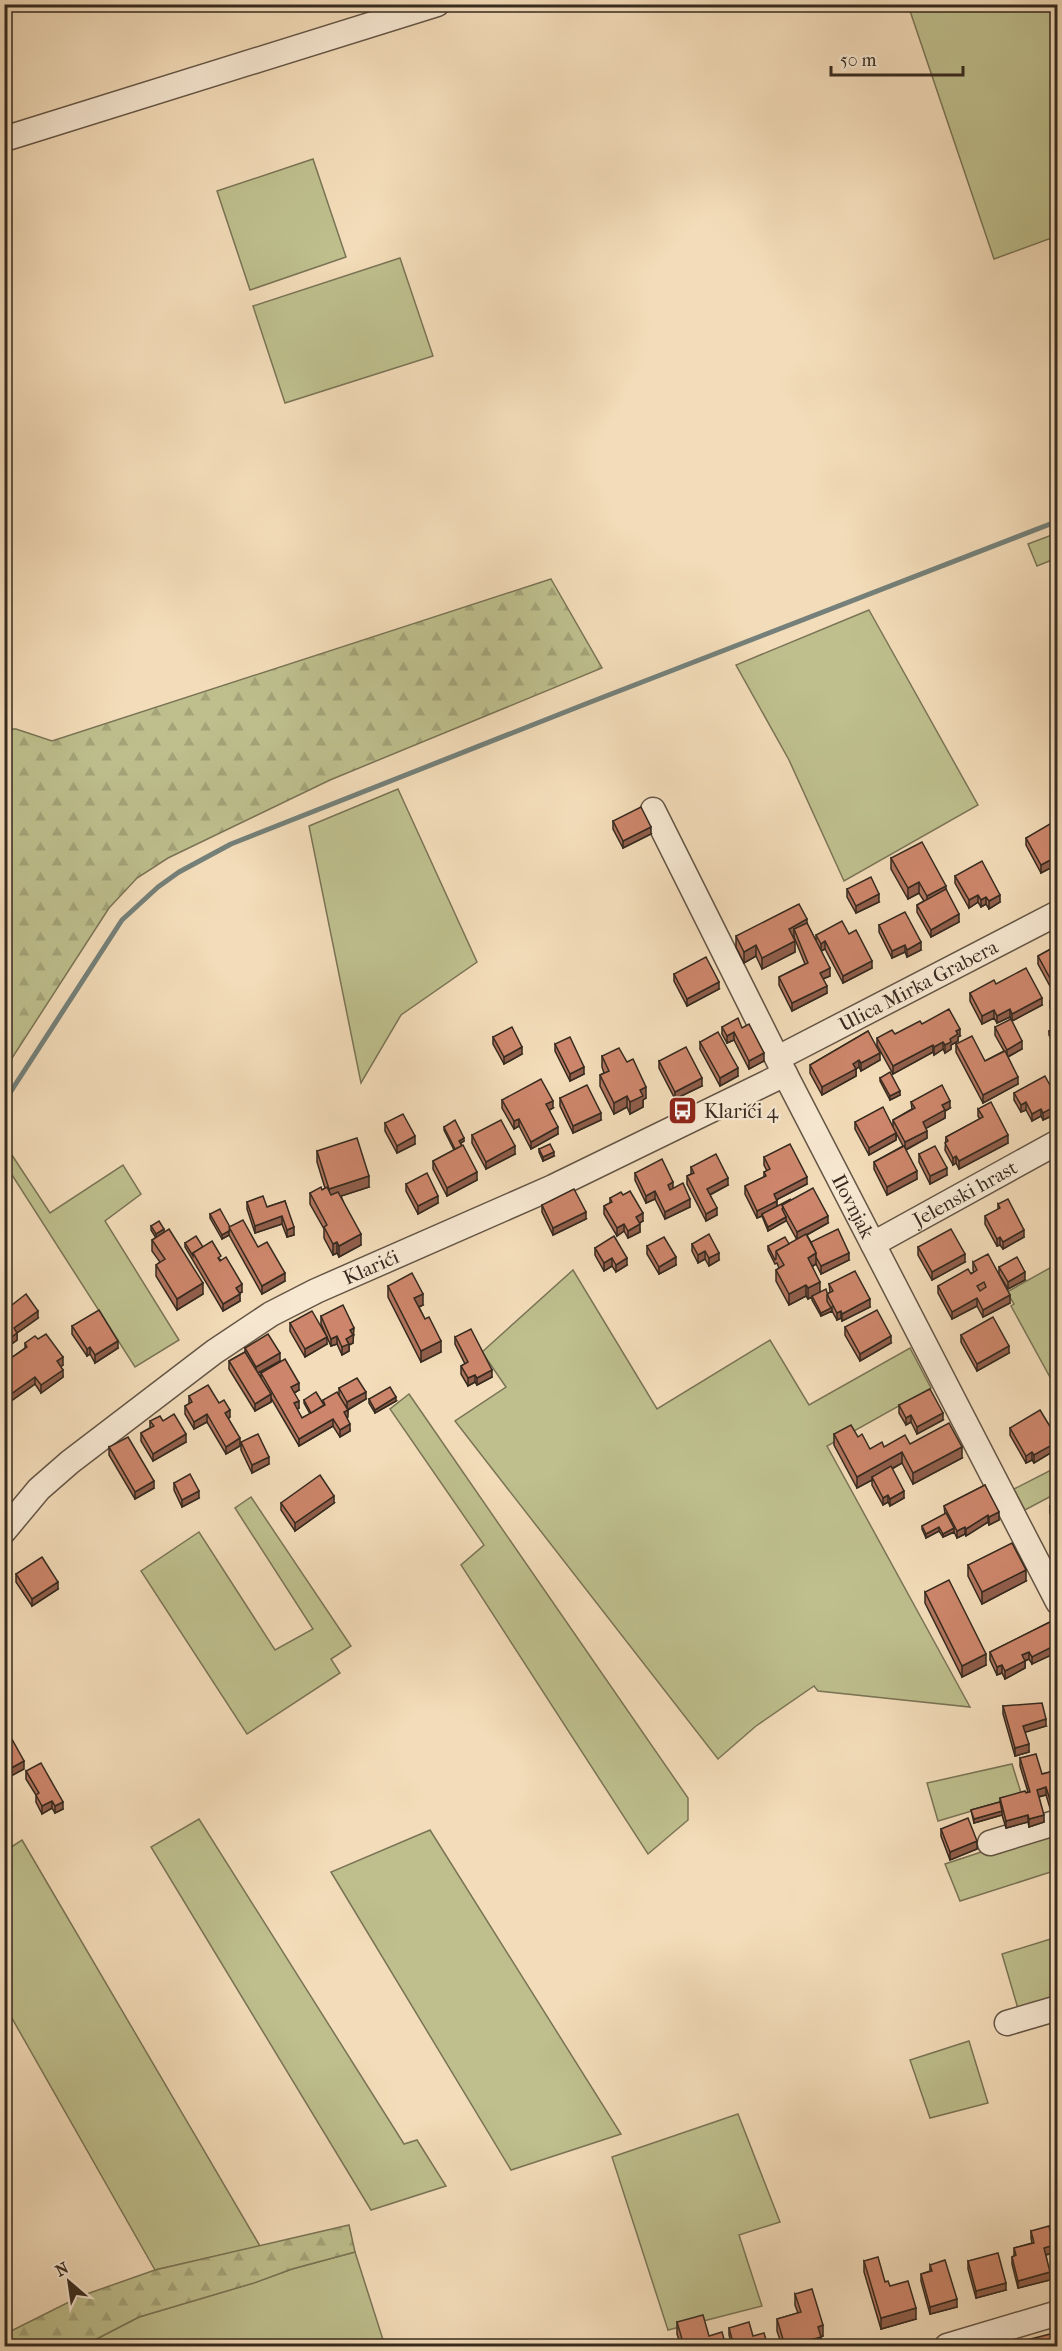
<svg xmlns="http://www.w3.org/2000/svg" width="1062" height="2351" viewBox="0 0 1062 2351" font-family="'IM FELL French Canon',serif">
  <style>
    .green { fill: #bebf8d; stroke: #7a7456; stroke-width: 1.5 }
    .forest { fill: url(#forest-firs); stroke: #7a7456; stroke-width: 1.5 }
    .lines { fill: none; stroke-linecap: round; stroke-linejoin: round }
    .stream { stroke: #748079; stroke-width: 5 }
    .minor-casing { stroke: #655646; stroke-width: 27 }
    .minor { stroke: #f7e8d2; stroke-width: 24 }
    .wall { fill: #b0735c; stroke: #362a1f; stroke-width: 1.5 }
    .shaded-wall { fill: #905e4b; stroke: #362a1f; stroke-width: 1.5 }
    .building { fill: #cd866b; stroke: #362a1f; stroke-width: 1.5; fill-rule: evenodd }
    .labels { text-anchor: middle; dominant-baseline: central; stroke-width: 4.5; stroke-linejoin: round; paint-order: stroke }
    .street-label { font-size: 20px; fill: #362a1f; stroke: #f7e8d2 }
    .poi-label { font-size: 20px; fill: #362a1f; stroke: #f7e8d2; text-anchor: start }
  </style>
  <defs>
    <pattern id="forest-firs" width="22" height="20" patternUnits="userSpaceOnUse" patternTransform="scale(1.5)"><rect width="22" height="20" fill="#bebf8d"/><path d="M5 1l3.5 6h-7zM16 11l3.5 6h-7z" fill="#a4a479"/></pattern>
  </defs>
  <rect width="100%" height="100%" fill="#f3dcb9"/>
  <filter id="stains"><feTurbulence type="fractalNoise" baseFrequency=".00333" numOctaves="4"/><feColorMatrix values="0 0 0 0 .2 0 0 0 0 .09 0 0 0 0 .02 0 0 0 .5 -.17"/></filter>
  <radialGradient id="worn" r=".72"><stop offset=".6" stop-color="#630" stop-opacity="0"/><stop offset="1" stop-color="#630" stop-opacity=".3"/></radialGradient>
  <g class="green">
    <path d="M908,5H1057V236L994,259Z"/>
    <path d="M313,159L346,257L250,290L217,191Z"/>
    <path d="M400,258L433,356L285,403L253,306Z"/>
    <path d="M1057,533V558L1037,566L1028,544Z"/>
    <path d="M869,610L978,805L844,881L789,760L736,665Z"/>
    <path d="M398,789L477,962L401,1015L361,1083L309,826Z"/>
    <path d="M4,1143L50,1213L123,1165L141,1194L105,1221L179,1340L135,1367L5,1164Z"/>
    <path d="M1057,1264V1390L1011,1306L1014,1304L1007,1292Z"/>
    <path d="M573,1270L657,1409L770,1340L809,1405L910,1348L931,1388L827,1446L970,1707L818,1691L814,1686L756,1726L718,1759L455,1421L506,1387L482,1352Z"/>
    <path d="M409,1394L688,1798V1820L648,1854L461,1565L484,1545L390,1409Z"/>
    <path d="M1057,1467V1493L1025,1510L1014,1489Z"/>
    <path d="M251,1497L351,1646L331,1659L340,1673L247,1734L141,1571L199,1532L275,1650L313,1629L235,1508Z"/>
    <path d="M1012,1764L1022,1796L938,1821L927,1783Z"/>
    <path d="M199,1819L404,2144L417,2140L446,2186L371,2210L151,1847Z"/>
    <path d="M1057,1827V1870L960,1901L945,1864Z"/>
    <path d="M430,1830L621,2134L511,2170L331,1872Z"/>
    <path d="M22,1840L260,2246L155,2270L5,2006V1851Z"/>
    <path d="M1057,1937V1999L1019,2012L1002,1954Z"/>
    <path d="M969,2041L988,2103L930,2118L910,2060Z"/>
    <path d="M738,2114L780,2222L739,2235L762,2306L668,2330L612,2157Z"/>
    <path d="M355,2252L385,2346H83L139,2317L253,2283L292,2269Z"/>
  </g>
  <g class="forest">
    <path d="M551,579L602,668L330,780L168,858L137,878L109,908L5,1069V729H16L52,741Z"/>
    <path d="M349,2225L355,2252L292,2269L254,2283L139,2317L83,2346H5V2334L81,2296L155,2270Z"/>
  </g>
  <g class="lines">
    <path class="stream" d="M4,1102L122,920L158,887L179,872L231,844L588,703L1058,521"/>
    <defs>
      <g id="minor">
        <path d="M4,139L437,4"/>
        <path id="s1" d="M653,810L785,1074L1058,1602"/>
        <path id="s2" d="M778,1058L1058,913"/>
        <path id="s3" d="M873,1244L1058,1142"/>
        <path id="s4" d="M4,1531L39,1489L70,1462L214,1352L271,1314L316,1291L553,1187L785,1074"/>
        <path d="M990,1843L1058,1822"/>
        <path d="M1007,2023L1058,2008"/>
        <path d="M947,2346L1058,2313"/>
      </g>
    </defs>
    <use href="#minor" class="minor-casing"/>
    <use href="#minor" class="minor"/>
  </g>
  <g class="wall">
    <path d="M1058,768V790L1057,791L1051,779V772Z"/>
    <path d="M613,821L651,834L623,848L613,829Z"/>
    <path d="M1058,826V864L1041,873L1026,845V838Z"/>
    <path d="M891,858L946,889L959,922L931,937L917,912V905L924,901L919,893L908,899L891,869Z"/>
    <path d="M955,876L1000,902L989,909L986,904L981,907L978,902L969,908L955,883Z"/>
    <path d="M847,889L879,902L856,913L847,897Z"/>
    <path d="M807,923L816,941V935L849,934L872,968L843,983L825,949L821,951L830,976L823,979L827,993L792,1011L779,985V977L805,964L794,937H793L795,952L762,969L756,956L744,963L736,947V936Z"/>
    <path d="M879,925L921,950L907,957L905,952L892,958L879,932Z"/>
    <path d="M1058,945L1051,988L1038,964V956Z"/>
    <path d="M674,974L719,989L687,1006L674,981Z"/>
    <path d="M996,984L1042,1005L1012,1021L1010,1017L997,1023L994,1018L982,1024L970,1001V993Z"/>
    <path d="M1058,997V1023L1050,1008V1001Z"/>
    <path d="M922,1024L960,1036L958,1037V1041L951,1045V1049L945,1053L943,1049L934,1055L933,1052L893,1074L877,1045V1038L895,1034Z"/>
    <path d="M722,1027L742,1028L764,1061L749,1069L734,1040L727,1043L722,1034Z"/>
    <path d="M995,1027L1022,1049L1008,1057L1018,1084L983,1103L956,1052V1044L985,1061L1004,1051L995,1035Z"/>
    <path d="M1058,1027L1056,1048L1049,1035V1031Z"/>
    <path d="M868,1031L880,1060L861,1071L859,1067L856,1069V1076L822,1095L810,1073V1065Z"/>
    <path d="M493,1037L522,1054L504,1064L493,1044Z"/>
    <path d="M700,1042L738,1076L720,1086L700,1049Z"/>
    <path d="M555,1044L584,1074L570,1081L555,1051Z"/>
    <path d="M602,1056L627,1062L646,1098L643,1100V1107L630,1114L627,1107L614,1114L600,1086V1075L604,1073L602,1067Z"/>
    <path d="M659,1061L702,1086L675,1099L659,1068Z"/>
    <path d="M880,1078L900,1095L890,1100L880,1081Z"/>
    <path d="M1014,1093L1056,1109V1114L1043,1120L1041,1116L1032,1121L1026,1110L1021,1112L1014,1100Z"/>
    <path d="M560,1098L601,1120L573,1133L560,1106Z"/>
    <path d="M502,1100L553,1108L549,1110L558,1134L531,1149L519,1126L514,1129L502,1108Z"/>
    <path d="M911,1102L950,1108L945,1111V1118L926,1128L927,1138L906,1150L917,1179L887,1195L874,1169V1162L903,1146L896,1133V1140L869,1155L855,1129V1122L893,1126V1120L912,1109Z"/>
    <path d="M978,1109L1008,1143L959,1169L956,1163L953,1165L945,1150L946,1137L980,1119L978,1116Z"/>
    <path d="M385,1123L415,1144L397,1153L385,1131Z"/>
    <path d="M444,1127L464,1141L460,1144L477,1180L447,1196L433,1169V1161L454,1150L444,1130Z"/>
    <path d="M472,1135L515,1154L486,1169L472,1143Z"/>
    <path d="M539,1149L554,1156L543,1161L539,1152Z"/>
    <path d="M317,1151L369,1187L341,1196L361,1245L339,1257L337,1253L333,1255L324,1238V1229L310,1204V1193L322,1190L325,1188L317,1162Z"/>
    <path d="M919,1154L947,1175L930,1184L919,1162Z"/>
    <path d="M764,1157L807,1184L776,1200L777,1206L828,1223L807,1235L811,1242L849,1260L821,1274L816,1264L812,1267L820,1292L827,1294L830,1292L829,1284L870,1307L842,1321L841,1318L837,1320L832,1311L821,1316L812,1300V1297L808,1299L806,1296L789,1305L776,1281V1270L779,1268L777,1263L775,1264L768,1250V1246L789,1244L797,1240L786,1220L768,1231L762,1216L757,1218L745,1194V1186L764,1177V1172L767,1171L764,1165Z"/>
    <path d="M691,1167L728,1185L710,1195L717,1215L706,1221L687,1184V1176L691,1174Z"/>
    <path d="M635,1173L673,1188L690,1207L665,1219L655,1199L646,1203L635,1180Z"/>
    <path d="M406,1184L438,1203L418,1214L406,1191Z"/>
    <path d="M623,1195L643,1221L639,1223L640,1232L628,1238L624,1231L617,1236L604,1214V1206L610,1203V1198Z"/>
    <path d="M285,1201L294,1235L287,1237L282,1224L255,1233L247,1209V1202L267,1207Z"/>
    <path d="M998,1204L1024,1237L1003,1249L1000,1245L997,1246L985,1224V1216L998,1210Z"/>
    <path d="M542,1205L586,1219L553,1235L542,1212Z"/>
    <path d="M210,1214L258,1247L285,1281L262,1294L229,1235L222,1239L210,1218Z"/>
    <path d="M151,1226L164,1232L203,1294L177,1310L156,1276V1265L160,1262L152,1251V1240L156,1238L151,1230Z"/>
    <path d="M185,1243L203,1247L221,1260L242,1292L239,1294L240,1301L223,1311L185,1247Z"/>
    <path d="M692,1244L719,1260L709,1266L705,1259L698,1263L692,1251Z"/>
    <path d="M647,1246L676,1265L659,1274L647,1254Z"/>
    <path d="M918,1247L965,1262L932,1280L918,1255Z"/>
    <path d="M595,1248L627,1265L616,1272L612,1266L604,1271L595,1255Z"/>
    <path d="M973,1262L1010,1303L983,1317L977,1306L952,1319L938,1293V1286L974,1272L973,1270Z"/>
    <path d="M999,1267L1025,1280L1008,1289L999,1274Z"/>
    <path d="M388,1286L423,1305L419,1307L441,1352L421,1362L388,1297Z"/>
    <path d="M4,1304L8,1308L38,1318L17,1333V1340L10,1345L4,1337Z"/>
    <path d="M321,1316L354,1335L353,1336V1343L349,1345V1351L342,1355L337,1344L331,1346L321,1324Z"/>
    <path d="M290,1323L327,1344L305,1357L290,1331Z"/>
    <path d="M72,1326L118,1348L95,1363L90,1354L87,1356L72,1334Z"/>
    <path d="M845,1327L891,1343L860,1361L845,1335Z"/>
    <path d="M961,1335L1009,1353L977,1371L961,1342Z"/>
    <path d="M455,1337L492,1377L477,1385L475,1382L468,1386L461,1374V1366L465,1364L455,1344Z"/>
    <path d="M38,1339L63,1365L61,1366L63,1377L41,1393L35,1384L11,1401L4,1392V1363L25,1348V1343Z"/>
    <path d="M245,1348L280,1361L258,1373L261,1377V1373L299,1390L294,1393L299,1408L297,1409L302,1418L310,1414L304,1403V1400L323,1404V1400L339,1395V1388L366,1399L348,1410L347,1418L350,1431L340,1437L333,1426L299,1446L271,1398V1402L255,1411L229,1369V1361L245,1352Z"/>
    <path d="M189,1396L219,1403L230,1417L228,1419L240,1446L226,1454L207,1422L194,1429L185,1414V1406L189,1404Z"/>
    <path d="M369,1399L396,1401L375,1413L369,1403Z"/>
    <path d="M899,1405L943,1420L917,1434L911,1422L906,1425L899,1413Z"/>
    <path d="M150,1421H163L186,1442L153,1461L141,1441V1433L150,1428Z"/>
    <path d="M1010,1428L1057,1445L1052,1448V1452L1034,1463L1032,1460L1026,1463L1010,1435Z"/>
    <path d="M834,1434L858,1437L870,1449L910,1444L962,1458L913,1484L902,1463L892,1469L904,1498L890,1506L888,1502L883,1505L872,1485V1480L857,1488L834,1445Z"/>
    <path d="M241,1442L269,1464L252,1473L241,1450Z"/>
    <path d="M109,1447L154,1488L135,1499L109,1455Z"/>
    <path d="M174,1483L199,1498L182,1507L174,1490Z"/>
    <path d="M985,1485L999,1520L989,1525L988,1522L966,1536L965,1534L957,1538L954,1532L943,1537L939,1531L926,1538L922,1529V1526L945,1514L944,1506Z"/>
    <path d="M1058,1502V1527L1050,1513V1506Z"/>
    <path d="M281,1503H334L295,1531L281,1510Z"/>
    <path d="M968,1565L1026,1581L982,1604L968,1576Z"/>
    <path d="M16,1574L58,1589L32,1606L16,1582Z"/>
    <path d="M925,1592L986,1665L962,1677L925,1603Z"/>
    <path d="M1052,1621L1032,1664L1029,1659L1025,1661V1668L1005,1679L1002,1673L997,1675L990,1660V1652Z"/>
    <path d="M1058,1700V1716L1054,1709V1702Z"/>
    <path d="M1003,1706L1046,1726L1025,1732L1029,1752L1015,1756L1003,1714Z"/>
    <path d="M1020,1758L1042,1774L1058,1770L1053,1818L1046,1795L1039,1797L1044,1822L1029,1827L1028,1822L1006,1828L1002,1815L974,1823L971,1810L1000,1802V1798L1028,1792L1020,1766Z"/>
    <path d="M26,1771L63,1809L55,1813L52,1808L42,1814L36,1802V1795L26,1779Z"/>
    <path d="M941,1829L977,1849L950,1860L941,1836Z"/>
    <path d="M1054,2026H1058V2044L1054,2034Z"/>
    <path d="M1031,2231L1054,2253L1046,2255L1050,2280L1018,2288L1012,2264V2257L1014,2256V2248L1032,2243L1031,2238Z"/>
    <path d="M864,2261L890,2286L916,2319L881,2329L864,2272Z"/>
    <path d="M968,2261L1006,2290L976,2298L968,2269Z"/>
    <path d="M930,2265L957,2307L930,2314L921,2281V2274L930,2271Z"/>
    <path d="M795,2294L823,2336L821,2337V2346H782L777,2331V2319L798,2313L795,2305Z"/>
    <path d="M677,2322L709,2336L726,2346H681L677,2334Z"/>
    <path d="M729,2328L753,2336L768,2346H732L729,2335Z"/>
  </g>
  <g class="shaded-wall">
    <path d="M651,827V834L623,848V841Z"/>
    <path d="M1058,856V864L1041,873V865Z"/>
    <path d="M919,882V893L908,899V888Z"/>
    <path d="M946,886V897L927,907V896Z"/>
    <path d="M879,894V902L856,913V906Z"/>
    <path d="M978,895V902L969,908V900Z"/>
    <path d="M1000,895V902L989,909V901Z"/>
    <path d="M986,897V904L981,907V900Z"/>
    <path d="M959,914V922L931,937V930Z"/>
    <path d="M807,919V931L794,929V937L789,940V929Z"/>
    <path d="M795,941V952L762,969V958Z"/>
    <path d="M825,941V949L821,951V944Z"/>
    <path d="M921,942V950L907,957V950Z"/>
    <path d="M756,945V956L744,963V952Z"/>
    <path d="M905,945V952L892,958V951Z"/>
    <path d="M872,961V968L843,983V976Z"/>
    <path d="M830,968V976L820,980V973Z"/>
    <path d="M1058,976V984L1051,988V980Z"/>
    <path d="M719,982V989L687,1006V999Z"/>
    <path d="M827,986V993L792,1011V1003Z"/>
    <path d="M1042,998V1005L1012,1021V1014Z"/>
    <path d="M1010,1009V1017L997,1023V1016Z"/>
    <path d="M994,1010V1018L982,1024V1016Z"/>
    <path d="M960,1029V1036L958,1037V1041L951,1045V1049L945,1053V1045L956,1031Z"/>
    <path d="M734,1032V1040L727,1043V1036Z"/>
    <path d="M1022,1041V1049L1007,1057V1050Z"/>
    <path d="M943,1042V1049L934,1055V1047Z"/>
    <path d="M933,1045V1052L893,1074V1066Z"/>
    <path d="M522,1047V1054L504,1064V1057Z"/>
    <path d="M764,1053V1061L749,1069V1061Z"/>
    <path d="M880,1053V1060L861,1071V1063Z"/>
    <path d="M859,1060V1067L856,1069V1076L822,1095V1087L853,1064Z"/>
    <path d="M584,1067V1074L570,1081V1074Z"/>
    <path d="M738,1068V1076L720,1086V1078Z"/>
    <path d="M1018,1077V1084L983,1103V1095Z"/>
    <path d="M702,1078V1086L675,1099V1092Z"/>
    <path d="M646,1087V1098L643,1100V1107L630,1114V1102L640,1090Z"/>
    <path d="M900,1091V1095L890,1100V1096Z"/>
    <path d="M627,1096V1107L614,1114V1103Z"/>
    <path d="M1058,1100V1108L1056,1109V1114L1043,1120V1113L1054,1102Z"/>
    <path d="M553,1101V1108L546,1112V1104Z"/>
    <path d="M950,1101V1108L945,1111V1118L923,1130V1122L942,1105Z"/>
    <path d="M1026,1102V1110L1021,1112V1105Z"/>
    <path d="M1041,1109V1116L1032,1121V1114Z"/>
    <path d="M601,1113V1120L573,1133V1126Z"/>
    <path d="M519,1119V1126L514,1129V1121Z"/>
    <path d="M558,1127V1134L531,1149V1142Z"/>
    <path d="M927,1131V1138L905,1150V1142Z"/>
    <path d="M896,1133V1140L869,1155V1148Z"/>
    <path d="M1008,1135V1143L959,1169V1161Z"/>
    <path d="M415,1136V1144L397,1153V1146Z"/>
    <path d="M464,1138V1141L459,1144V1141Z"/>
    <path d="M515,1146V1154L486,1169V1162Z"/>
    <path d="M554,1152V1156L543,1161V1157Z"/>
    <path d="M956,1156V1163L953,1165V1158Z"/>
    <path d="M947,1168V1175L930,1184V1176Z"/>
    <path d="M917,1171V1179L887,1195V1187Z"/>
    <path d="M477,1172V1180L447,1196V1188Z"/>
    <path d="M369,1176V1187L329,1200V1189Z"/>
    <path d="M807,1177V1184L774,1201V1194Z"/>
    <path d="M728,1178V1185L707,1196V1189Z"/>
    <path d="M673,1182V1190L668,1192V1185Z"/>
    <path d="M655,1191V1199L646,1203V1196Z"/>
    <path d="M438,1196V1203L418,1214V1206Z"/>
    <path d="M690,1199V1207L665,1219V1212Z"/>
    <path d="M777,1201V1209L762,1214V1216L757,1218V1211Z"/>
    <path d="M717,1208V1215L706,1221V1214Z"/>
    <path d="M586,1212V1219L553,1235V1228Z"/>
    <path d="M643,1213V1221L636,1225V1217Z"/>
    <path d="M282,1216V1224L255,1233V1226Z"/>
    <path d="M828,1216V1223L797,1240V1232Z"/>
    <path d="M786,1217V1221L768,1231V1227Z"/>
    <path d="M624,1224V1231L617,1236V1228Z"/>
    <path d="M640,1224V1232L628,1238V1231Z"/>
    <path d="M294,1227V1235L287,1237V1230Z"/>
    <path d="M164,1229V1233L156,1238V1234Z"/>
    <path d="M1024,1230V1237L1003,1249V1242Z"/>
    <path d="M229,1231V1235L222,1239V1235Z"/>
    <path d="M361,1234V1245L339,1257V1246Z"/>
    <path d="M1000,1237V1245L997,1246V1239Z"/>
    <path d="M337,1242V1253L333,1255V1244Z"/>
    <path d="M705,1251V1259L698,1263V1255Z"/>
    <path d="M719,1253V1260L709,1266V1258Z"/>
    <path d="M816,1253V1264L808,1269V1258Z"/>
    <path d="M849,1253V1260L821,1274V1266Z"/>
    <path d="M965,1254V1262L932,1280V1272Z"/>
    <path d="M676,1257V1265L659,1274V1267Z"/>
    <path d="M612,1258V1266L604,1271V1263Z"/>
    <path d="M627,1258V1265L616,1272V1265Z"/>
    <path d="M1025,1272V1280L1008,1289V1282Z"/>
    <path d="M285,1273V1281L262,1294V1286Z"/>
    <path d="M820,1282V1293L808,1299V1288Z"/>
    <path d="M203,1283V1294L177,1310V1299Z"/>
    <path d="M242,1284V1292L236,1295V1288Z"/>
    <path d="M806,1285V1296L789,1305V1294Z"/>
    <path d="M240,1294V1301L223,1311V1304Z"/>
    <path d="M423,1294V1305L414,1309V1298Z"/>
    <path d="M1010,1295V1303L983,1317V1310Z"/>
    <path d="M977,1298V1306L952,1319V1312Z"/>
    <path d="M870,1299V1307L842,1321V1314Z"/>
    <path d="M832,1307V1311L821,1316V1313Z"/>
    <path d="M38,1311V1318L14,1335V1328Z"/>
    <path d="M841,1311V1318L837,1320V1313Z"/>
    <path d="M354,1328L353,1343L349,1345V1351L342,1355V1347L350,1330Z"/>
    <path d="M17,1333V1340L10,1345V1338Z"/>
    <path d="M337,1336V1344L331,1346V1339Z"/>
    <path d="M891,1336V1343L860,1361V1354Z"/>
    <path d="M327,1337V1344L305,1357V1349Z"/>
    <path d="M118,1341V1348L95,1363V1355Z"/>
    <path d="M441,1341V1352L421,1362V1351Z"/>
    <path d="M1009,1346V1353L977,1371V1364Z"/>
    <path d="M90,1347V1354L87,1356V1349Z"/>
    <path d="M280,1353V1361L256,1374V1367Z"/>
    <path d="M63,1357V1365L57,1369V1361Z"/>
    <path d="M63,1370V1377L41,1393V1385Z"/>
    <path d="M492,1370V1377L477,1385V1378Z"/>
    <path d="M475,1375V1382L468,1386V1378Z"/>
    <path d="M35,1377V1384L11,1401V1394Z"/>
    <path d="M299,1383V1390L291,1395V1387Z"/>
    <path d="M366,1392V1399L347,1410V1402Z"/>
    <path d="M271,1394V1402L255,1411V1404Z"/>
    <path d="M396,1397V1401L375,1413V1410Z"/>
    <path d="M299,1401V1408L294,1411V1403Z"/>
    <path d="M230,1410V1417L225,1421V1413Z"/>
    <path d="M348,1410V1417L344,1420V1412Z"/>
    <path d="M943,1413V1420L917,1434V1427Z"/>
    <path d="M207,1414V1422L194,1429V1422Z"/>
    <path d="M911,1415V1422L906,1425V1418Z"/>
    <path d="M333,1419V1426L299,1446V1439Z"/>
    <path d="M350,1424V1431L340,1437V1430Z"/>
    <path d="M186,1434V1442L153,1461V1454Z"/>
    <path d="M240,1438V1446L226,1454V1447Z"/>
    <path d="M1057,1438V1445L1052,1448V1452L1034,1463V1455L1050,1442Z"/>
    <path d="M962,1447V1458L913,1484V1473Z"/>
    <path d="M902,1452V1463L873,1479L872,1477V1480L857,1488V1477Z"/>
    <path d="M1032,1452V1460L1026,1463V1456Z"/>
    <path d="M269,1457V1464L252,1473V1465Z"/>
    <path d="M154,1481V1488L135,1499V1492Z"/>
    <path d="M199,1491V1498L182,1507V1500Z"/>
    <path d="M904,1491V1498L890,1506V1499Z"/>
    <path d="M888,1495V1502L883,1505V1498Z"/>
    <path d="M334,1496V1503L295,1531V1523Z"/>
    <path d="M999,1512V1520L989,1525V1517Z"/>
    <path d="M988,1515V1522L966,1536V1529Z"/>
    <path d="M939,1527V1531L926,1538V1534Z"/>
    <path d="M965,1527V1534L957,1538V1531Z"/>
    <path d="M954,1528V1532L943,1537V1534Z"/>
    <path d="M1026,1570V1581L982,1604V1592Z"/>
    <path d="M58,1582V1589L32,1606V1599Z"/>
    <path d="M1058,1637V1652L1032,1664V1657Z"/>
    <path d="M1029,1652V1659L1022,1662V1655Z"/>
    <path d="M986,1654V1665L962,1677V1666Z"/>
    <path d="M1025,1661V1668L1005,1679V1671Z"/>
    <path d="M1002,1665V1673L997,1675V1667Z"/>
    <path d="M1046,1719V1726L1023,1733V1726Z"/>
    <path d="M1029,1744V1752L1015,1756V1748Z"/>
    <path d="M24,1761V1769L4,1780V1772Z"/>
    <path d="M1046,1787V1795L1037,1797V1790Z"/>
    <path d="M52,1801V1808L42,1814V1806Z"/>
    <path d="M63,1802V1809L55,1813V1806Z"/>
    <path d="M1058,1809V1817L1053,1818V1810Z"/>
    <path d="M1002,1811V1815L974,1823V1819Z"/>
    <path d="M1028,1815V1822L1006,1828V1821Z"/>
    <path d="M1044,1815V1822L1029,1827V1819Z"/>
    <path d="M977,1841V1849L950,1860V1852Z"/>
    <path d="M1054,2245V2253L1044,2255V2248Z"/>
    <path d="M1050,2272V2280L1018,2288V2281Z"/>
    <path d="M1006,2283V2290L976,2298V2291Z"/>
    <path d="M957,2299V2307L930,2314V2307Z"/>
    <path d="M916,2308V2319L881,2329V2318Z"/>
    <path d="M823,2325V2336L818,2338V2327Z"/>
    <path d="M821,2337V2346H788Z"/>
  </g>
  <g class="building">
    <path d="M1058,768V783H1057L1051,772Z"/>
    <path d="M641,807L651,827L623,841L613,821Z"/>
    <path d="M1055,821L1058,826V856L1041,865L1026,838Z"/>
    <path d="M922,842L946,886L927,896L919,882L908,888L891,858Z"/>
    <path d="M982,861L1000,895L989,901L986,897L981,900L978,895L969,900L955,876Z"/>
    <path d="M871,877L879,894L856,906L847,889Z"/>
    <path d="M946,889L959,914L931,930L917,905Z"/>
    <path d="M799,904L807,919L789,929L795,941L762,958L756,945L744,952L736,936Z"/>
    <path d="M905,912L921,942L907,950L905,945L892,951L879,925Z"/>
    <path d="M842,921L849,934L856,930L872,961L843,976L825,941L821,944L816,935Z"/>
    <path d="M807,923L830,968L820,973L827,986L792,1003L779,977L808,963L794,929Z"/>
    <path d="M1058,945V976L1051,980L1038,956Z"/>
    <path d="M706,957L719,982L687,999L674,974Z"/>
    <path d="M1026,968L1042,998L1012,1014L1010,1009L997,1016L994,1010L982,1016L970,993L994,980L996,984Z"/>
    <path d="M1058,997V1015L1050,1001Z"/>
    <path d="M949,1009L960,1029L956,1031L958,1034L950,1039L951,1042L945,1045L943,1042L934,1047L933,1045L893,1066L877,1038L892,1030L895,1034L920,1021L922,1024Z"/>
    <path d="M738,1018L742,1028L749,1024L764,1053L749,1061L734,1032L727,1036L722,1027Z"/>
    <path d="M1011,1019L1022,1041L1007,1050L995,1027Z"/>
    <path d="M512,1027L522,1047L504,1057L493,1037Z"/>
    <path d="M1058,1027V1043L1056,1044L1049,1031Z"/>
    <path d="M868,1031L880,1053L861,1063L859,1060L853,1064L856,1069L822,1087L810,1065Z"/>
    <path d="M718,1032L738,1068L720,1078L700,1042Z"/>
    <path d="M972,1036L985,1061L1005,1051L1018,1077L983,1095L956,1044Z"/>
    <path d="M570,1037L584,1067L570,1074L555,1044Z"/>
    <path d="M686,1047L702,1078L675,1092L659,1061Z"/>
    <path d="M619,1048L627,1062L633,1059L646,1087L640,1090L643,1096L630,1102L627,1096L614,1103L600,1075L609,1071L602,1056Z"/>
    <path d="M890,1072L900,1091L890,1096L880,1078Z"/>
    <path d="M1045,1076L1058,1100L1054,1102L1056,1106L1043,1113L1041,1109L1032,1114L1026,1102L1021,1105L1014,1093Z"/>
    <path d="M541,1079L553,1101L546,1104L558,1127L531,1142L519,1119L514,1121L502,1100Z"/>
    <path d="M587,1085L601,1113L573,1126L560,1098Z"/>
    <path d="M942,1085L950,1101L942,1105L945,1110L923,1122L927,1131L905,1142L893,1120L915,1108L911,1102Z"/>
    <path d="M991,1102L1008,1135L959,1161L956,1156L953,1158L945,1143L948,1141L946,1137L983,1117L978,1109Z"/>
    <path d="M883,1107L896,1133L869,1148L855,1122Z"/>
    <path d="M403,1114L415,1136L397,1146L385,1123Z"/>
    <path d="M455,1120L464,1138L459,1141L462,1146L455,1149L444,1127Z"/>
    <path d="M501,1120L515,1146L486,1162L472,1135Z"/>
    <path d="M357,1138L369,1176L329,1189L317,1151Z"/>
    <path d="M550,1144L554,1152L543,1157L539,1149Z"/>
    <path d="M790,1144L807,1177L774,1194L777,1201L757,1211L745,1186L766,1176L764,1172L770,1169L764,1157Z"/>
    <path d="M463,1145L477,1172L447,1188L433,1161Z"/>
    <path d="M904,1146L917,1171L887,1187L874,1162Z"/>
    <path d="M935,1146L947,1168L930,1176L919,1154Z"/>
    <path d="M716,1154L728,1178L707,1189L717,1208L706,1214L687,1176L694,1173L691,1167Z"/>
    <path d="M662,1159L673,1182L668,1185L670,1190L683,1183L690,1199L665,1212L655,1191L646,1196L635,1173Z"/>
    <path d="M427,1173L438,1196L418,1206L406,1184Z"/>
    <path d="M321,1187L322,1190L327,1187L331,1195L338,1192L361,1234L339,1246L337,1242L333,1244L324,1227L327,1225L310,1193Z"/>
    <path d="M813,1188L828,1216L797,1232L782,1205Z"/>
    <path d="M574,1189L586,1212L553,1228L542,1205Z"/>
    <path d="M630,1191L643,1213L636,1217L640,1224L628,1231L624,1224L617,1228L604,1206L612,1202L610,1198L621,1192L623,1195Z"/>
    <path d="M263,1196L267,1207L285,1201L294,1227L287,1230L282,1216L255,1226L247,1202Z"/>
    <path d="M791,1199L782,1205L783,1208L782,1209L786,1217L768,1227L762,1214Z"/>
    <path d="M1008,1199L1024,1230L1003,1242L1000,1237L997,1239L985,1216L1000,1208L998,1204Z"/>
    <path d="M220,1209L230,1227L229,1231L222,1235L210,1214Z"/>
    <path d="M243,1220L258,1247L267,1242L285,1273L262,1286L229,1227Z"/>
    <path d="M159,1221L164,1229L156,1234L151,1226Z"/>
    <path d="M169,1229L203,1283L177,1299L156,1265L165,1259L152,1240Z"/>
    <path d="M838,1229L849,1253L821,1266L816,1257V1253L811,1242Z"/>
    <path d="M951,1229L965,1254L932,1272L918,1247Z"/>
    <path d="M709,1234L719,1253L709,1258L705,1251L698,1255L692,1244Z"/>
    <path d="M806,1234L816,1253L808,1258L820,1282L808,1288L806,1285L789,1294L776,1270L784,1265L776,1251Z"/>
    <path d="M196,1236L203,1247L193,1253V1256L185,1243Z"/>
    <path d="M614,1236L627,1258L616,1265L612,1258L604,1263L595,1248Z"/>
    <path d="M664,1237L676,1257L659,1267L647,1246Z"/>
    <path d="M785,1237L789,1244L776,1251V1259L775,1260L768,1246Z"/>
    <path d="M212,1241L221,1256L218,1258L220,1261L226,1257L242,1284L236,1288L240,1294L223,1304L193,1253Z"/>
    <path d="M988,1254L1010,1295L983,1310L977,1298L952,1312L938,1286L968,1269L971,1274L977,1270L973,1262ZM984,1282L986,1287L980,1291L977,1286Z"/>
    <path d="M1017,1257L1025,1272L1008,1282L999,1267Z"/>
    <path d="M855,1271L870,1299L842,1314L841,1311L837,1313L827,1294L833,1291L829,1284Z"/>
    <path d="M412,1273L423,1294L414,1298L425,1319L429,1317L441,1341L421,1351L388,1286Z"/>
    <path d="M826,1289L828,1296L827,1294V1301L831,1308L821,1313L812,1296Z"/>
    <path d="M26,1294L38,1311L14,1328L17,1333L10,1338L4,1329V1304L8,1308Z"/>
    <path d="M343,1305L354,1328L350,1330L353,1335L346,1339L349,1344L342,1347L337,1336L331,1339L321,1316Z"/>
    <path d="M99,1310L118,1341L95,1355L90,1347L87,1349L72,1326Z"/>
    <path d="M877,1310L891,1336L860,1354L845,1327Z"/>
    <path d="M312,1311L327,1337L305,1349L290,1323Z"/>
    <path d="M993,1317L1009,1346L977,1364L961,1335Z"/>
    <path d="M471,1329L492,1370L477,1378L475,1375L468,1378L461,1366L468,1362L455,1337Z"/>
    <path d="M46,1334L63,1357L57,1361L63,1370L41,1385L35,1377L11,1394L4,1384V1363L27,1347L25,1343L35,1336L38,1339Z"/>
    <path d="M268,1334L280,1353L256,1367L245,1348Z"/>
    <path d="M245,1352L271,1394L255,1404L229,1361Z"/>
    <path d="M285,1359L299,1383L291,1387L299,1401L294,1403L302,1418L325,1405L323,1400L337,1392L348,1410L344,1412L350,1424L340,1430L333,1419L299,1439L261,1373Z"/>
    <path d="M357,1378L366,1392L347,1402L339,1388Z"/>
    <path d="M208,1385L219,1403L224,1400L230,1410L225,1413L240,1438L226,1447L207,1414L194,1422L185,1406L192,1402L189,1396Z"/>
    <path d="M390,1387L396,1397L375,1410L369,1399Z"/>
    <path d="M930,1389L943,1413L917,1427L911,1415L906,1418L899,1405Z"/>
    <path d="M316,1392L324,1405L311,1413L304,1400Z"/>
    <path d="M1040,1410L1057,1438L1050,1442L1052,1445L1034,1455L1032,1452L1026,1456L1010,1428Z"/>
    <path d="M174,1414L186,1434L153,1454L141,1433L154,1426L150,1421L160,1416L163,1421Z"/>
    <path d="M949,1423L962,1447L913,1473L902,1452L857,1477L834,1434L851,1425L858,1437L862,1434L870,1449L882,1442L884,1447L905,1435L910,1444Z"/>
    <path d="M258,1434L269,1457L252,1465L241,1442Z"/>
    <path d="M128,1437L154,1481L135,1492L109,1447Z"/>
    <path d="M891,1466L904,1491L890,1499L888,1495L883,1498L872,1477Z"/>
    <path d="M190,1474L199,1491L182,1500L174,1483Z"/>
    <path d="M320,1475L334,1496L295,1523L281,1503Z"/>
    <path d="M985,1485L999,1512L989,1517L988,1515L966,1529L965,1527L957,1531L944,1506Z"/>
    <path d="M1058,1502V1520L1050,1506Z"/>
    <path d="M946,1513L954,1528L943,1534L939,1527L926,1534L922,1526Z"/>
    <path d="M1012,1543L1026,1570L982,1592L968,1565Z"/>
    <path d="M42,1557L58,1582L32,1599L16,1574Z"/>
    <path d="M949,1580L986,1654L962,1666L925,1592Z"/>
    <path d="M1052,1621L1058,1633V1637L1056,1638L1058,1640V1644L1032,1657L1029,1652L1022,1655L1025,1661L1005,1671L1002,1665L997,1667L990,1652Z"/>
    <path d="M1058,1700V1708L1054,1702Z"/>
    <path d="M1042,1703L1046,1719L1023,1726L1029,1744L1015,1748L1003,1706Z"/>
    <path d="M8,1732L24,1761L4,1772V1733Z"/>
    <path d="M1036,1754L1042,1774L1058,1770V1809L1053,1810L1046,1787L1037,1790L1044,1815L1029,1819L1028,1815L1006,1821L1000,1798L1025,1791L1026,1793L1030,1792L1020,1758Z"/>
    <path d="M41,1763L63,1802L55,1806L52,1801L42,1806L36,1795L39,1793L26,1771Z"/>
    <path d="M1000,1802L1002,1811L974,1819L971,1810Z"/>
    <path d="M968,1818L977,1841L950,1852L941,1829Z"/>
    <path d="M1054,2026H1058V2037Z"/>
    <path d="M1049,2226L1054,2245L1044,2248L1050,2272L1018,2281L1012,2257L1016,2255L1014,2248L1034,2243L1031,2231Z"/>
    <path d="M998,2253L1006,2283L976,2291L968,2261Z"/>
    <path d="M878,2257L885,2282L888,2281L890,2286L908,2281L916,2308L881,2318L864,2261Z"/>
    <path d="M945,2260L957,2299L930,2307L921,2274L932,2271L930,2265Z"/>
    <path d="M812,2289L823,2325L818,2327L821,2337L788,2346H785L777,2319L801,2312L795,2294Z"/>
    <path d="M703,2315L709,2336L722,2332L726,2346H684L677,2322Z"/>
    <path d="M749,2322L753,2336L764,2333L768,2346H734L729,2328Z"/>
    <path d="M1054,2333L1057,2346H1004Z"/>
  </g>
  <defs>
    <symbol id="bus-square" viewBox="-11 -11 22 22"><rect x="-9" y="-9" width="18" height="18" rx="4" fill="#8f2418" stroke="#f7e8d2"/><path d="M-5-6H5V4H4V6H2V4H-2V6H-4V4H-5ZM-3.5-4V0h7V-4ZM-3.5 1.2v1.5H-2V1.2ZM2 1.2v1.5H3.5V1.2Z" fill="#fff"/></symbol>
  </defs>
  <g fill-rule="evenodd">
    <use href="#bus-square" x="666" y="1094" width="33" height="33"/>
  </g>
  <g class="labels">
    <g class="street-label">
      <text stroke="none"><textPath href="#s2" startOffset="158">Ulica Mirka Grabera</textPath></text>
      <text stroke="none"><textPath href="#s3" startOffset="105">Jelenski hrast</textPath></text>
      <text stroke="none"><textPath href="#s1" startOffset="444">Ilovnjak</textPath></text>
      <text stroke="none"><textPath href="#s4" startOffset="456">Klarići</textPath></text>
    </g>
    <g class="poi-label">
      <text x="704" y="1111">Klarići 4</text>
    </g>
  </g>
  <rect width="1062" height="2351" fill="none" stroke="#f3dcb9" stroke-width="24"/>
  <rect x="6" y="6" width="1050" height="2339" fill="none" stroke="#362a1f" stroke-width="3"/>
  <rect x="12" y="12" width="1038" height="2327" fill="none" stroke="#362a1f" stroke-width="1.5"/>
  <g transform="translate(69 2282) rotate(331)" stroke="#f7e8d2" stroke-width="4.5" paint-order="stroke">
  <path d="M0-4.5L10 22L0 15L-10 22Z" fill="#362a1f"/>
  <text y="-9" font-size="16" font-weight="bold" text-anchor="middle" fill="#362a1f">N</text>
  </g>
  <path d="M831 66v9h132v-9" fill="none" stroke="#362a1f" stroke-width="3"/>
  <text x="840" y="66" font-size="18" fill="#362a1f" stroke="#f7e8d2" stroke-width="4.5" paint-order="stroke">50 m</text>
  <rect width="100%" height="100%" filter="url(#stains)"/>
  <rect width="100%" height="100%" fill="url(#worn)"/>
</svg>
